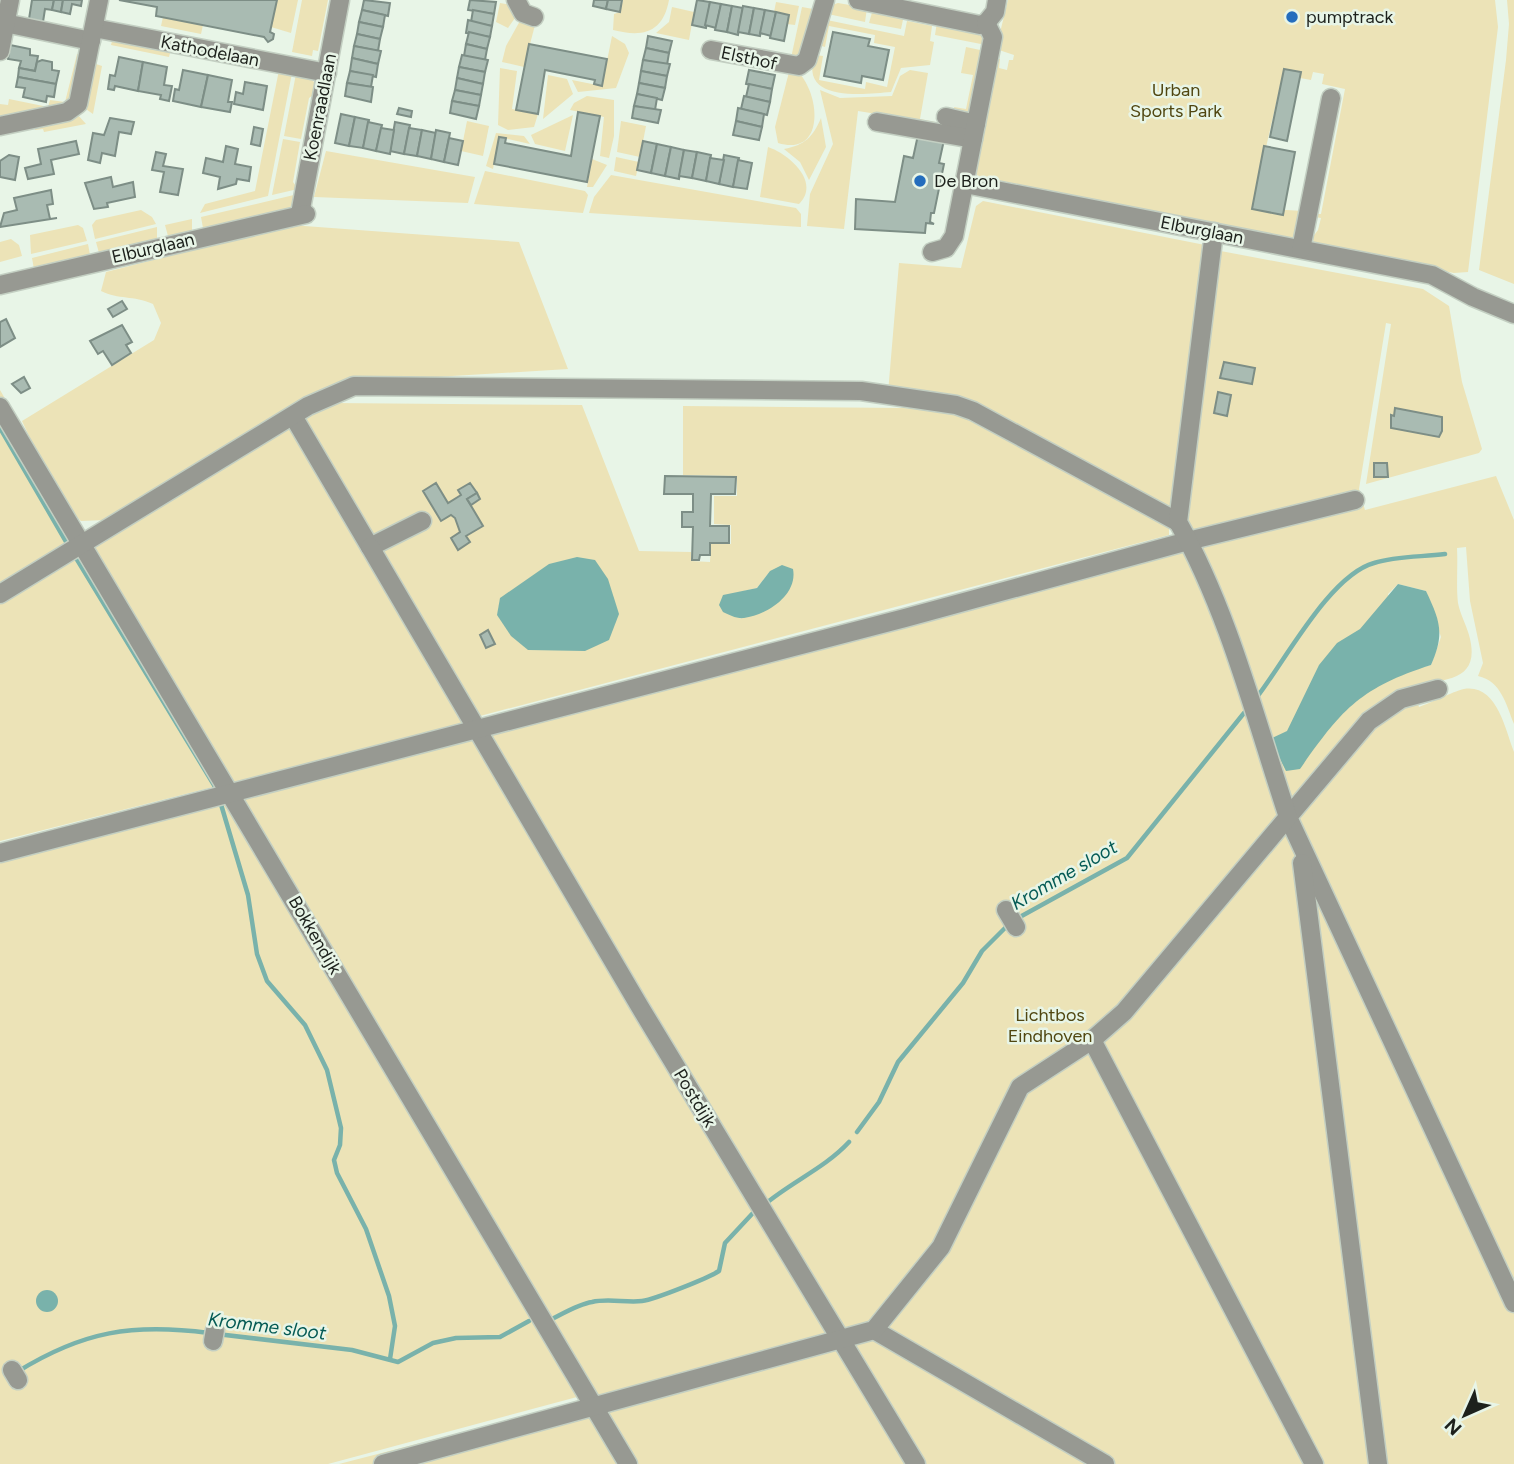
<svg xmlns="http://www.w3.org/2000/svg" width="1514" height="1464" viewBox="0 0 1514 1464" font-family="Figtree,sans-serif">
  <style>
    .green { fill: #ece3b7; fill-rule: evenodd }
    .water { fill: #79b2ab }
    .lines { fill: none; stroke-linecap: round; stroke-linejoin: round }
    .stream { stroke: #79b2ab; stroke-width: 4.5 }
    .building { fill: #a9bbb2; stroke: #7d8e86; stroke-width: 2 }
    .minor-casing { stroke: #c3cfc2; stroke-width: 21 }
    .minor { stroke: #979992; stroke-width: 18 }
    .poi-dot { fill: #246dbd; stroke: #e8f5e7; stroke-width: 2.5 }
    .labels { text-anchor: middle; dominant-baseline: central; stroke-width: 5; stroke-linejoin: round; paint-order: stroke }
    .poi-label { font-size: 18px; fill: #1d211c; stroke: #e8f5e7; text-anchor: start }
    .street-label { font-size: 18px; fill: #1d211c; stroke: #e8f5e7 }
    .park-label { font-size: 18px; fill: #504610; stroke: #e8f5e7 }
    .water-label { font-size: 19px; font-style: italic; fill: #045a54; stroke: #e8f5e7 }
  </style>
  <rect width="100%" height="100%" fill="#e8f5e7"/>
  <g class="green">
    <path d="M277,0H298L291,33L271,27Z"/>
    <path d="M302,0H328L318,51L313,50L312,56L292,52Z"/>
    <path d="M623,0H669C663,32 644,38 613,30L614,14L620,12Z"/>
    <path d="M1008,0H1495L1498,27L1468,272L1454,273L1316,246L1312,238L1318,230L1321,218L1315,217L1316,214H1321L1345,89L1322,84L1324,74L1313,72L1311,80L1300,78L1301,72L1284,69L1252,208L1303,211L1299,236L1291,241L978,176L974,171L995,58L1000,59L999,68L1007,70L1009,60H1013L1014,55L996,49Z"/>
    <path d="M1507,0H1514V284L1479,270L1506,60L1509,24Z"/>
    <path d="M776,2L799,6L795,25L787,24L789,15L774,12Z"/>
    <path d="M500,3L511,5L517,15L508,28L496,22Z"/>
    <path d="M838,3L867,8L865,22L828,14L832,5Z"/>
    <path d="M672,7L694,12L689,40L656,33L669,22Z"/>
    <path d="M802,7L813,9L800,58H791Z"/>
    <path d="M873,9L904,15L901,29L869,23Z"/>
    <path d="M163,17L203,25L201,34L161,26Z"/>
    <path d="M521,19L535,25L524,67L502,62L506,46Z"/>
    <path d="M827,20L904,36L907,21L932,26L930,41L934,42L930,65L901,68L891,92C865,94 798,103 815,55L823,56L819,80L865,89L866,82L887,87L895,47L874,43L875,35L829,26L825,47L818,45Z"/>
    <path d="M937,22L983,31L986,45L935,35Z"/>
    <path d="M612,36L625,44L629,53L616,88L578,92L572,80L602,86Z"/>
    <path d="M113,37L171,49L169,57L111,45Z"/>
    <path d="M966,47L985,51L972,114L968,117L955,111L954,107L966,109L973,75L961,73Z"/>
    <path d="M77,54H82L74,97L68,104L0,116V104L8,105L9,99L48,107L50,100L65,102Z"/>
    <path d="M93,63L102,66L93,114L83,107Z"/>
    <path d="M500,68L517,71L512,109L538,114L534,127L508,130L498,125Z"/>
    <path d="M279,70L292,73L268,196L200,213L205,204L255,191Z"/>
    <path d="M910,70L928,73L920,119L965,128L858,111L844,229L807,226L810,194L833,144L820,90L840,98L892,96L900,76Z"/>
    <path d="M789,72L799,73C821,97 824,157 778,143L775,127Z"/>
    <path d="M296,74L309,77L316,84V93L309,98L301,139L284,136Z"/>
    <path d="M548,75L567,79L573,94L543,119Z"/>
    <path d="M587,96L614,100V136L609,158L600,156L604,117L570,110L574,103Z"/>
    <path d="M77,114L86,124L44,132L43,129L35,130L34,125Z"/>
    <path d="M573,115L565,151L535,144L531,135Z"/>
    <path d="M821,118L826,147L809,180L800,162L784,149C805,145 813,137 821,118Z"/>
    <path d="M467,121L489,126L483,156L461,151Z"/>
    <path d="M621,121L646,126L640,157L617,152Z"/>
    <path d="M496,133L524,136L530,144L499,137L493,169L486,166Z"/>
    <path d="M283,139L300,142L293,182L298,189L272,195Z"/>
    <path d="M768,147C789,154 821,182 799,204L760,197Z"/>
    <path d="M326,151L475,177L468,203L314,197Z"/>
    <path d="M616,157L639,162L636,176L614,171Z"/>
    <path d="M592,159L607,165L593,187H587Z"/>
    <path d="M485,171L585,191L588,195L583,213L474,204Z"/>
    <path d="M611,175L796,208L801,214V227L589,213L594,197Z"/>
    <path d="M298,194L289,209L203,228L201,217Z"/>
    <path d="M983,201L1205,245L1169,511L981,407L888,393L899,263L961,268L976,206Z"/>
    <path d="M141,210L152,217L156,224L95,239L92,225L96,220Z"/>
    <path d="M192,219V233L168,236L165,225Z"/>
    <path d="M78,225L83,228L87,241L31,254L30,235Z"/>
    <path d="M291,225L519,242L568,369L353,382L106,520L81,521L72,513L89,543L290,422L469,723L1175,540L1174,511L1210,249L1423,289L1449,306L1462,382L1482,449L1479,453L1366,484L1391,324L1386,323L1359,489L1365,510L1496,476L1514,520V724C1506,704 1501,681 1478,676L1483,663L1470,601L1466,547L1457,548C1458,566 1456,586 1458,603C1460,614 1466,624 1469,635C1482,682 1445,679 1413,686L1419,707C1428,704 1459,689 1464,689C1497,684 1505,729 1514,752V1464H339L582,1401L555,1358L577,1397L328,1464H0V861L223,804L213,787L0,841V603L74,556L0,586V390L37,453L22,421L154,340L161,323L153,304C133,295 119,300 101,291L106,272ZM1398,584L1426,591L1441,637L1431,665L1409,671L1388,594Z"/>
    <path d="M157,227V241L99,253L96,242Z"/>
    <path d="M11,239L19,245L22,256L0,262V242Z"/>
    <path d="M88,244L90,255L34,269L32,258Z"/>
    <path d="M331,403L582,405L639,551L691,552V561L710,562L711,544H731V525L714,524V496H737V476L683,475V406L903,408L955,413L1169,527V535L480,716L305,421L304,415ZM770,571L741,619L723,596L757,588Z"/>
  </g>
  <g class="water">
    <path d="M577,557L595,560L608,579L619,614L609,640L585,651L528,650L511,636L497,615L500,598L549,564Z"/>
    <path d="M782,565L793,569C798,595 767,615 744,618C737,619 729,615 723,612L719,605L723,595L757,588L770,571Z"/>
    <path d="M1398,584L1426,591C1440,621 1445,633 1431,665C1360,688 1342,709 1300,769L1286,771L1270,739L1287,731L1319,665L1337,643L1360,629Z"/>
    <circle cx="47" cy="1301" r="11"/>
  </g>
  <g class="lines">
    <g class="stream">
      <path d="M0,428L68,545"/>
      <path d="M73,553L217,790"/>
      <path d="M1257,697C1285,661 1330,575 1374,563C1396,556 1422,557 1445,554"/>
      <path d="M220,801L248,895L257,954L267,981L305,1025L327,1070L341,1128L340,1145L334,1160L337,1173L366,1229L389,1296L395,1326L390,1359"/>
      <path d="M1018,918L1127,858L1244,713"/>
      <path d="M857,1132L879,1102L898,1062L963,983L982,951L1008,925"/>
      <path d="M764,1205C791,1182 825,1168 849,1142"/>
      <path d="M552,1319C564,1313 579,1304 592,1302C608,1298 626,1303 642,1301C656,1299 708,1278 719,1271L725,1243L752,1214"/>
      <path d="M217,1334L352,1350L398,1362L433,1343L456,1338L500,1337L529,1321"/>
      <path d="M17,1372C83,1331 133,1323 209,1333"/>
    </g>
  </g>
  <g class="building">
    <path d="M32,0H54L52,10L45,9L43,22L29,19Z"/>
    <path d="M54,0H63L61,12L52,10Z"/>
    <path d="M63,0H82L81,6L72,4L70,14L61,12Z"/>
    <path d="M119,0H277L270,32L274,34L273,39L268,42L264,37L156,16L157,7Z"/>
    <path d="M364,0L390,3L388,16L362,10Z"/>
    <path d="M470,0L496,2L494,14L468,10Z"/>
    <path d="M594,0H608L606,9L593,6Z"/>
    <path d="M608,0H622L620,12L606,9Z"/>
    <path d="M697,0L710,2L706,28L692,25Z"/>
    <path d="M710,2L721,4L716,28L705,25Z"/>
    <path d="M721,4L732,6L727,32L715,30Z"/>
    <path d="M732,6L743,8L738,35L727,32Z"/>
    <path d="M743,6L754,8L749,34L738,32Z"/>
    <path d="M754,8L765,10L760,36L749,34Z"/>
    <path d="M362,10L385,15L383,27L359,22Z"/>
    <path d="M473,10L494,14L492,26L471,22Z"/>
    <path d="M765,10L776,12L771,36L760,33Z"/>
    <path d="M776,12L789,15L784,41L770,38Z"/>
    <path d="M468,20L492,26L490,37L466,33Z"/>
    <path d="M359,22L383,27L380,39L357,34Z"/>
    <path d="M469,32L490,37L487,49L466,44Z"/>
    <path d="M833,32L870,39L868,46L889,50L883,80L862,76L861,83L824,76Z"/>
    <path d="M357,34L380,39L378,51L354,46Z"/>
    <path d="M648,36L672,41L669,53L646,48Z"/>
    <path d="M466,44L487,49L485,60L464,56Z"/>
    <path d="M529,44L607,59L602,86L594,84L595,80L545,70L538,114L516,110Z"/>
    <path d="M10,45L30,49V55L38,56L35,71L19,68L21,61L8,59Z"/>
    <path d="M354,46L381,51L378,64L352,58Z"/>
    <path d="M646,48L669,53L667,65L643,60Z"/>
    <path d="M462,55L488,60L485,72L459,67Z"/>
    <path d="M119,57L143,62L138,91L115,86L114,90L108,89L110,75L115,76Z"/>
    <path d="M352,58L378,64L376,77L350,71Z"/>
    <path d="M42,60L52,62V70L59,71L56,84L18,77L19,68L35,71L37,62Z"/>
    <path d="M643,60L670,64L667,76L641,71Z"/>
    <path d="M143,62L167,67L164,85L172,86L169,101L160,99L161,95L138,91Z"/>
    <path d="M459,67L485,72L483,84L457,78Z"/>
    <path d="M1284,69L1301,72L1287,141L1270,137Z"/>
    <path d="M183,70L208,75L201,107L173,101L175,89L179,90Z"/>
    <path d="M749,70L775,75L772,89L746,84Z"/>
    <path d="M350,71L373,75L371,87L347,83Z"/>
    <path d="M641,71L667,76L665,88L639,83Z"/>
    <path d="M208,75L232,80L228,102H232L230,112L201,107Z"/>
    <path d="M18,77L56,84L54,97L47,96L46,102L23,97L25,88L16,87Z"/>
    <path d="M457,78L483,84L481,95L455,90Z"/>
    <path d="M245,82L267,86L263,110L234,104L236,92L243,94Z"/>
    <path d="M347,83L373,87L371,102L345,96Z"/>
    <path d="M639,83L665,88L662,100L637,94Z"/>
    <path d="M749,84L772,89L770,102L746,97Z"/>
    <path d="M455,90L481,95L479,106L452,101Z"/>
    <path d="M637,94L657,98L655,110L634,106Z"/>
    <path d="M744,96L770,102L767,115L741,109Z"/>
    <path d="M452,101L479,106L476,119L450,113Z"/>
    <path d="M634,106L661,110L658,123L632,118Z"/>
    <path d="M399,108L412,111L411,117L397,114Z"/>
    <path d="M738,108L764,114L762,127L736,121Z"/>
    <path d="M578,112L600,116L587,182L494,164L499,137L506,138L505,143L571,156Z"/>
    <path d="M341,114L355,117L349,146L335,143Z"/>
    <path d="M355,117L369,120L363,148L349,146Z"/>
    <path d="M110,118L134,122L131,134L119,132L115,156L102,153L100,163L88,160L93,133L104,135Z"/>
    <path d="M736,121L762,127L759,140L733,135Z"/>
    <path d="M368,122L382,125L376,151L363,148Z"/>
    <path d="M395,122L410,125L404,154L390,151Z"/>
    <path d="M254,127L263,129L260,146L251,144Z"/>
    <path d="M381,128L394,130L390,154L376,151Z"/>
    <path d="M409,128L422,130L417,156L404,154Z"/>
    <path d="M422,130L436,133L431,159L417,156Z"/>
    <path d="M436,130L450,133L444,162L431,159Z"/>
    <path d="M918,135L944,140L939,163L944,164L934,213H931L930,222L934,224L926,223L925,233L855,229L856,199L895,202L904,156L913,158Z"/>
    <path d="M449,138L463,141L458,165L444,162Z"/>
    <path d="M76,141L79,154L51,160L54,174L28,179L25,168L41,164L38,149Z"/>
    <path d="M643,141L657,144L651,173L637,170Z"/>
    <path d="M657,144L671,147L665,176L651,173Z"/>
    <path d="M226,146L238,149L235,164L251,167L249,181L237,179L236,184L218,189L220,177L203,173L206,158L223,162Z"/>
    <path d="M1264,146L1295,152L1283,215L1252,209Z"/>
    <path d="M671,147L684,150L679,179L665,176Z"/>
    <path d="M684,150L697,152L692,178L679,176Z"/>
    <path d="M156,152L166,154L163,166L183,169L178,195L160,192L164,172L152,170Z"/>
    <path d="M697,152L711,155L706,181L692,178Z"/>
    <path d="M9,155L19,157L15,180L0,177V161Z"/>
    <path d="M724,155L739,158L733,187L719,184Z"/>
    <path d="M710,158L724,160L719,184L706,181Z"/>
    <path d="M738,160L752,163L747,189L733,187Z"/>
    <path d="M111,177L113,187L133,182L135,197L107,203L108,207L94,209L85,183Z"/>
    <path d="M51,190L53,204L47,205L50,219L57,218L0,227L4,213L17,210L14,198Z"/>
    <path d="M122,301L127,309L113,317L108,309Z"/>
    <path d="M6,319L15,338L0,347V322Z"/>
    <path d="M122,325L132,342L126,345L131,353L112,365L103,351L98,354L90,341Z"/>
    <path d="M1224,362L1255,368L1252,384L1220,378Z"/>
    <path d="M24,377L30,388L21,393L12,384Z"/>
    <path d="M1218,392L1231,395L1227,416L1214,413Z"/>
    <path d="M1395,408L1442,417V431L1439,437L1391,428V415L1394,416Z"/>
    <path d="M1374,463H1387L1388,477H1374Z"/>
    <path d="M665,476L736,477L735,494H711L710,526H729V543H710V555H700L699,560H692L693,527H682V512H693V494H664Z"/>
    <path d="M436,483L448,503L461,495L458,490L470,483L477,493L467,499L483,526L466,536L470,542L458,550L451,538L460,532L455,518L451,515L441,521L423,491Z"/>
    <path d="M477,493L480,499L471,505L467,499Z"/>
    <path d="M488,630L495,644L486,648L480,635Z"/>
  </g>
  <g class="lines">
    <defs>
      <g id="minor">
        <path d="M516,0L523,13L534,17"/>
        <path d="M858,0L980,25L986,23"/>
        <path d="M5,23L91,41"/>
        <path d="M986,23L995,12L997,0"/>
        <path d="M94,28L327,73"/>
        <path d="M711,50L799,66L807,60L825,0"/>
        <path d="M0,51L10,0"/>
        <path d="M946,117L976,124"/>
        <path d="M877,122L973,139"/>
        <path d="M0,126L67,112L78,104L99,0"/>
        <path d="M965,184L1432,275L1473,297L1514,314"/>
        <path d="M300,214L340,0"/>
        <path d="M1301,249L1331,98"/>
        <path d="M932,252L946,248L954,236L993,37L986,23"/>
        <path d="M0,285L306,214"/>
        <path d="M0,407L628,1464"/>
        <path d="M293,416L370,547L422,521"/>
        <path d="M370,547L640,1007L916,1464"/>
        <path d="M0,594L308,406L354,386L861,391L956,405L973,411L1178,522"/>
        <path d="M1438,689L1401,699L1369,721L1288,817L1514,1303"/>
        <path d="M0,853L905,618L1188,541L1355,500"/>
        <path d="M1302,863L1378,1464"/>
        <path d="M1006,910L1016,927"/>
        <path d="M1092,1040L1314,1464"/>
        <path d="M874,1330L1105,1464"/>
        <path d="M213,1341L215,1330"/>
        <path d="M12,1370L18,1380"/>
        <path d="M383,1464L874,1330L941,1247L1020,1087L1092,1040L1124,1012L1288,817C1255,718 1229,613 1178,522L1214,232"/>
      </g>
    </defs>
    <use href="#minor" class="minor-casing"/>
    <use href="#minor" class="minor"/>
  </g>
  <g class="poi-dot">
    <circle cx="1292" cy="17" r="7"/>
    <circle cx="920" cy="181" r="7"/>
  </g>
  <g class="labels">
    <g class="poi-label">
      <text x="1306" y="17">pumptrack</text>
      <text x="934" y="181">De Bron</text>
    </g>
    <g class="street-label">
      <text transform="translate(210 51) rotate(11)">Kathodelaan</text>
      <text transform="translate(749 58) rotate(12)">Elsthof</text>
      <text transform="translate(320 107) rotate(-79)">Koenraadlaan</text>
      <text transform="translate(1202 230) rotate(11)">Elburglaan</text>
      <text transform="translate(153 248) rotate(-13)">Elburglaan</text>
      <text transform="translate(315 935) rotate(60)">Bokkendijk</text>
      <text transform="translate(695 1098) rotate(59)">Postdijk</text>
    </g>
    <g class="park-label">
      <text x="1176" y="90">Urban<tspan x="1176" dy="21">Sports Park</tspan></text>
      <text x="1050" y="1015">Lichtbos<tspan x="1050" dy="21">Eindhoven</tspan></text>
    </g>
    <g class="water-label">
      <text transform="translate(1064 875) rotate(-30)">Kromme sloot</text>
      <text transform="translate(267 1326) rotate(7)">Kromme sloot</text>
    </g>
  </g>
  <g transform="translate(1465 1415) rotate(225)" stroke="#e8f5e7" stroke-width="5" paint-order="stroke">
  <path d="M0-5L12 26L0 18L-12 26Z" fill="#1d211c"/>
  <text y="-10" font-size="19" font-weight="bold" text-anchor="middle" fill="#1d211c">N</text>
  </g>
</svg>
